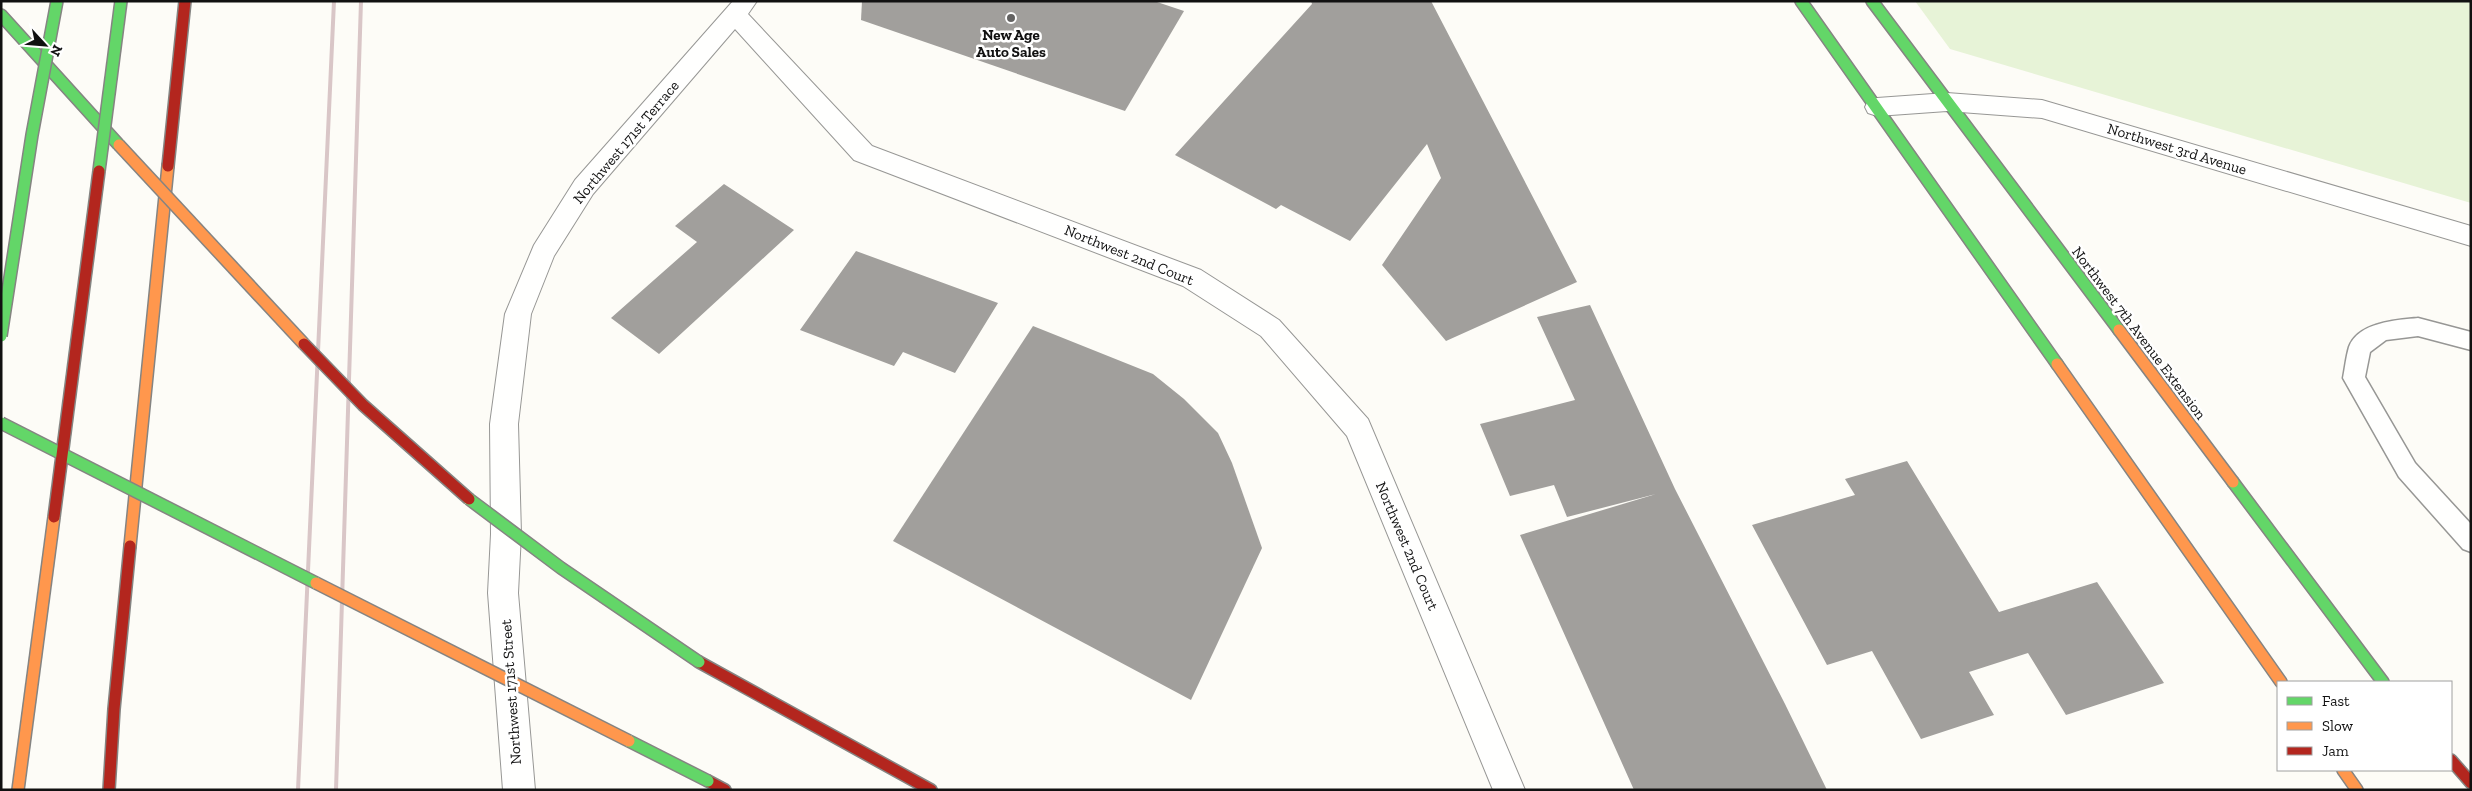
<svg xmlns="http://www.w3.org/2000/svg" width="2472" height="791" viewBox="0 0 2472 791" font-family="'Zilla Slab',serif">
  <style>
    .green { fill: #e7f3d7 }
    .building { fill: #a19f9c }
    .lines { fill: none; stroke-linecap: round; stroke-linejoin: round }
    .lane-casing { stroke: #979795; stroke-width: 3 }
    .street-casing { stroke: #979795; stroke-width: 2 }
    .fast-casing { stroke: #858482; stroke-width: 14 }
    .slow-casing { stroke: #858482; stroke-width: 14 }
    .jam-casing { stroke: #858482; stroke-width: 14 }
    .lane { fill: #fffffe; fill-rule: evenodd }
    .street { fill: #fffffe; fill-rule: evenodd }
    .fast { stroke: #63d668; stroke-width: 11 }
    .slow { stroke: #ff974d; stroke-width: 11 }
    .jam { stroke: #b3261e; stroke-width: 11 }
    .rail { stroke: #d9c6c7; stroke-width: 4 }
    .fast-bridge-casing { stroke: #858482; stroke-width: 14; stroke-linecap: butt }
    .slow-bridge-casing { stroke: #858482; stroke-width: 14; stroke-linecap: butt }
    .jam-bridge-casing { stroke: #858482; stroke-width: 14; stroke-linecap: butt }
    .fast-bridge { stroke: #63d668; stroke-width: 11 }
    .slow-bridge { stroke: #ff974d; stroke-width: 11 }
    .jam-bridge { stroke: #b3261e; stroke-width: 11 }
    .poi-dot { fill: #646362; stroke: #fff; stroke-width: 2 }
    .labels { text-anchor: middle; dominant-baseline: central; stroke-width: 5; stroke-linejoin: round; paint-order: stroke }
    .poi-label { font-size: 15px; font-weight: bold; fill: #111; stroke: #fff }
    .street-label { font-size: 15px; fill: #111; stroke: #fff }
  </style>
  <rect width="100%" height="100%" fill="#fdfcf7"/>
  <path class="green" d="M1915,1H2471V203L1950,49Z"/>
  <g class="building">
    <path d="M862,1H1154L1184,11L1125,111L861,20Z"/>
    <path d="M1311,1H1431L1577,282L1446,341L1382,265L1441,178L1427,144L1350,241L1281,205L1276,209L1175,155L1312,4Z"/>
    <path d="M724,184L794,230L659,354L611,318L697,242L675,226Z"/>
    <path d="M856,251L998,303L955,373L903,352L894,366L800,330Z"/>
    <path d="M1590,305L1675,489L1785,704L1827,790H1634L1520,535L1656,494L1567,517L1554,485L1510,496L1480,424L1575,400L1537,317Z"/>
    <path d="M1033,326L1153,374L1184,399L1218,433L1232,463L1262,548L1191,700L893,541Z"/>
    <path d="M1907,461L1999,612L2097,582L2164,683L2066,715L2028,653L1969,672L1994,715L1921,739L1872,651L1827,665L1752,525L1855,495L1845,479Z"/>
  </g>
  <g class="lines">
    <defs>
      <path id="lane" d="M2418,318L2471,332V350L2418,336L2386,340L2370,352L2365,377L2415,463L2471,524V552L2463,549L2399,477L2343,378C2345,368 2346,357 2349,347C2358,322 2397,320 2418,318Z"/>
      <g id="street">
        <path d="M733,1H757L748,14L872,146L1201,270L1279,320L1368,419L1525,790H1493L1347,436L1261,336L1183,286L854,160L735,29L593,194L554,256L531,314L518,424L521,534L518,593L535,790H503L488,593L491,534L490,424L505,314L534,245L575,180Z"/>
        <path d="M1947,93L2042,100L2471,226V246L2042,118L1947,111L1877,116L1868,113L1865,107L1868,101L1877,98Z"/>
      </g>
      <g id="fast">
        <path d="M1801,1L2057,364"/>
        <path d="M1872,1L2119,330"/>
        <path d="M1,15L118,144"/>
        <path d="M2233,482L2383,682"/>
      </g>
      <g id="slow">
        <path d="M2119,330L2233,482"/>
        <path d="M2057,364L2281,682"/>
        <path d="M130,546L168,166"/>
        <path d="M2343,770L2357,790"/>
      </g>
      <g id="jam">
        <path d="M168,166L185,1"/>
        <path d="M699,662L931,790"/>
        <path d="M2451,760L2471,783"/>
        <path d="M708,781L725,790"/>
        <path d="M109,790L114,709L130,546"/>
      </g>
    </defs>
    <use href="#lane" class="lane-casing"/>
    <use href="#street" class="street-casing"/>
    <use href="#fast" class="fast-casing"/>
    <use href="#slow" class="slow-casing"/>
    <use href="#jam" class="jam-casing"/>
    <use href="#lane" class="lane"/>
    <use href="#street" class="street"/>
    <use href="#fast" class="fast"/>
    <use href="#slow" class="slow"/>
    <use href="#jam" class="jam"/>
    <g class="rail">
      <path d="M298,790L334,1"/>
      <path d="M336,790L361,1"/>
    </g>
    <defs>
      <g id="fast-bridge">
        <path d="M99,171L121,1"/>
        <path d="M1,336L32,135L57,1"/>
        <path d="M1,423L316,583"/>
        <path d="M469,499L561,568L699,662"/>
        <path d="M629,741L708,781"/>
      </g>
      <g id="slow-bridge">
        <path d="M119,145L304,344"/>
        <path d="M316,583L629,741"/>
        <path d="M18,790L54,517"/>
      </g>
      <g id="jam-bridge">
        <path d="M304,344L363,405L469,499"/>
        <path d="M54,517L99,171"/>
      </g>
    </defs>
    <use href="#fast-bridge" class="fast-bridge-casing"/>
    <use href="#slow-bridge" class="slow-bridge-casing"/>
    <use href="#jam-bridge" class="jam-bridge-casing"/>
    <use href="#fast-bridge" class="fast-bridge"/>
    <use href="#slow-bridge" class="slow-bridge"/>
    <use href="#jam-bridge" class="jam-bridge"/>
  </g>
  <circle class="poi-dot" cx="1011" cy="18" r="5"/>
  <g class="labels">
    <g class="poi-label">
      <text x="1011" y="35">New Age<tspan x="1011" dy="17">Auto Sales</tspan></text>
    </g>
    <g class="street-label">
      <text transform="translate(626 142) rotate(-50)">Northwest 171st Terrace</text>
      <text transform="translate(2177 149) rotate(17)">Northwest 3rd Avenue</text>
      <text transform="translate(1129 255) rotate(22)">Northwest 2nd Court</text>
      <text transform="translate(2139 333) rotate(53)">Northwest 7th Avenue Extension</text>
      <text transform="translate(1407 546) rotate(67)">Northwest 2nd Court</text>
      <text transform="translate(511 692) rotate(-94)">Northwest 171st Street</text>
    </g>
  </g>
  <rect width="2472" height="791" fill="none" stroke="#111111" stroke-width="5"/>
  <rect x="2277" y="681" width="175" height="90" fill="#ffffff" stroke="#a0a0a0"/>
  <rect x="2287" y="697" width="25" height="8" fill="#63d668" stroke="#a0a0a0"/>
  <text x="2322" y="706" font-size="15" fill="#111111">Fast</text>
  <rect x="2287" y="722" width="25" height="8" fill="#ff974d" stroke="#a0a0a0"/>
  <text x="2322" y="731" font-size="15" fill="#111111">Slow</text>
  <rect x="2287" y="747" width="25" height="8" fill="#b3261e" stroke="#a0a0a0"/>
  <text x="2322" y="756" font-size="15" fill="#111111">Jam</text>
  <g transform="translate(45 45) rotate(116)" stroke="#ffffff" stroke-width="4" paint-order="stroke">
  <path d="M0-4L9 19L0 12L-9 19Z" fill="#111111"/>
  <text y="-8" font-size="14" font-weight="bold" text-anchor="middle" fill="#111111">N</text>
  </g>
</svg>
